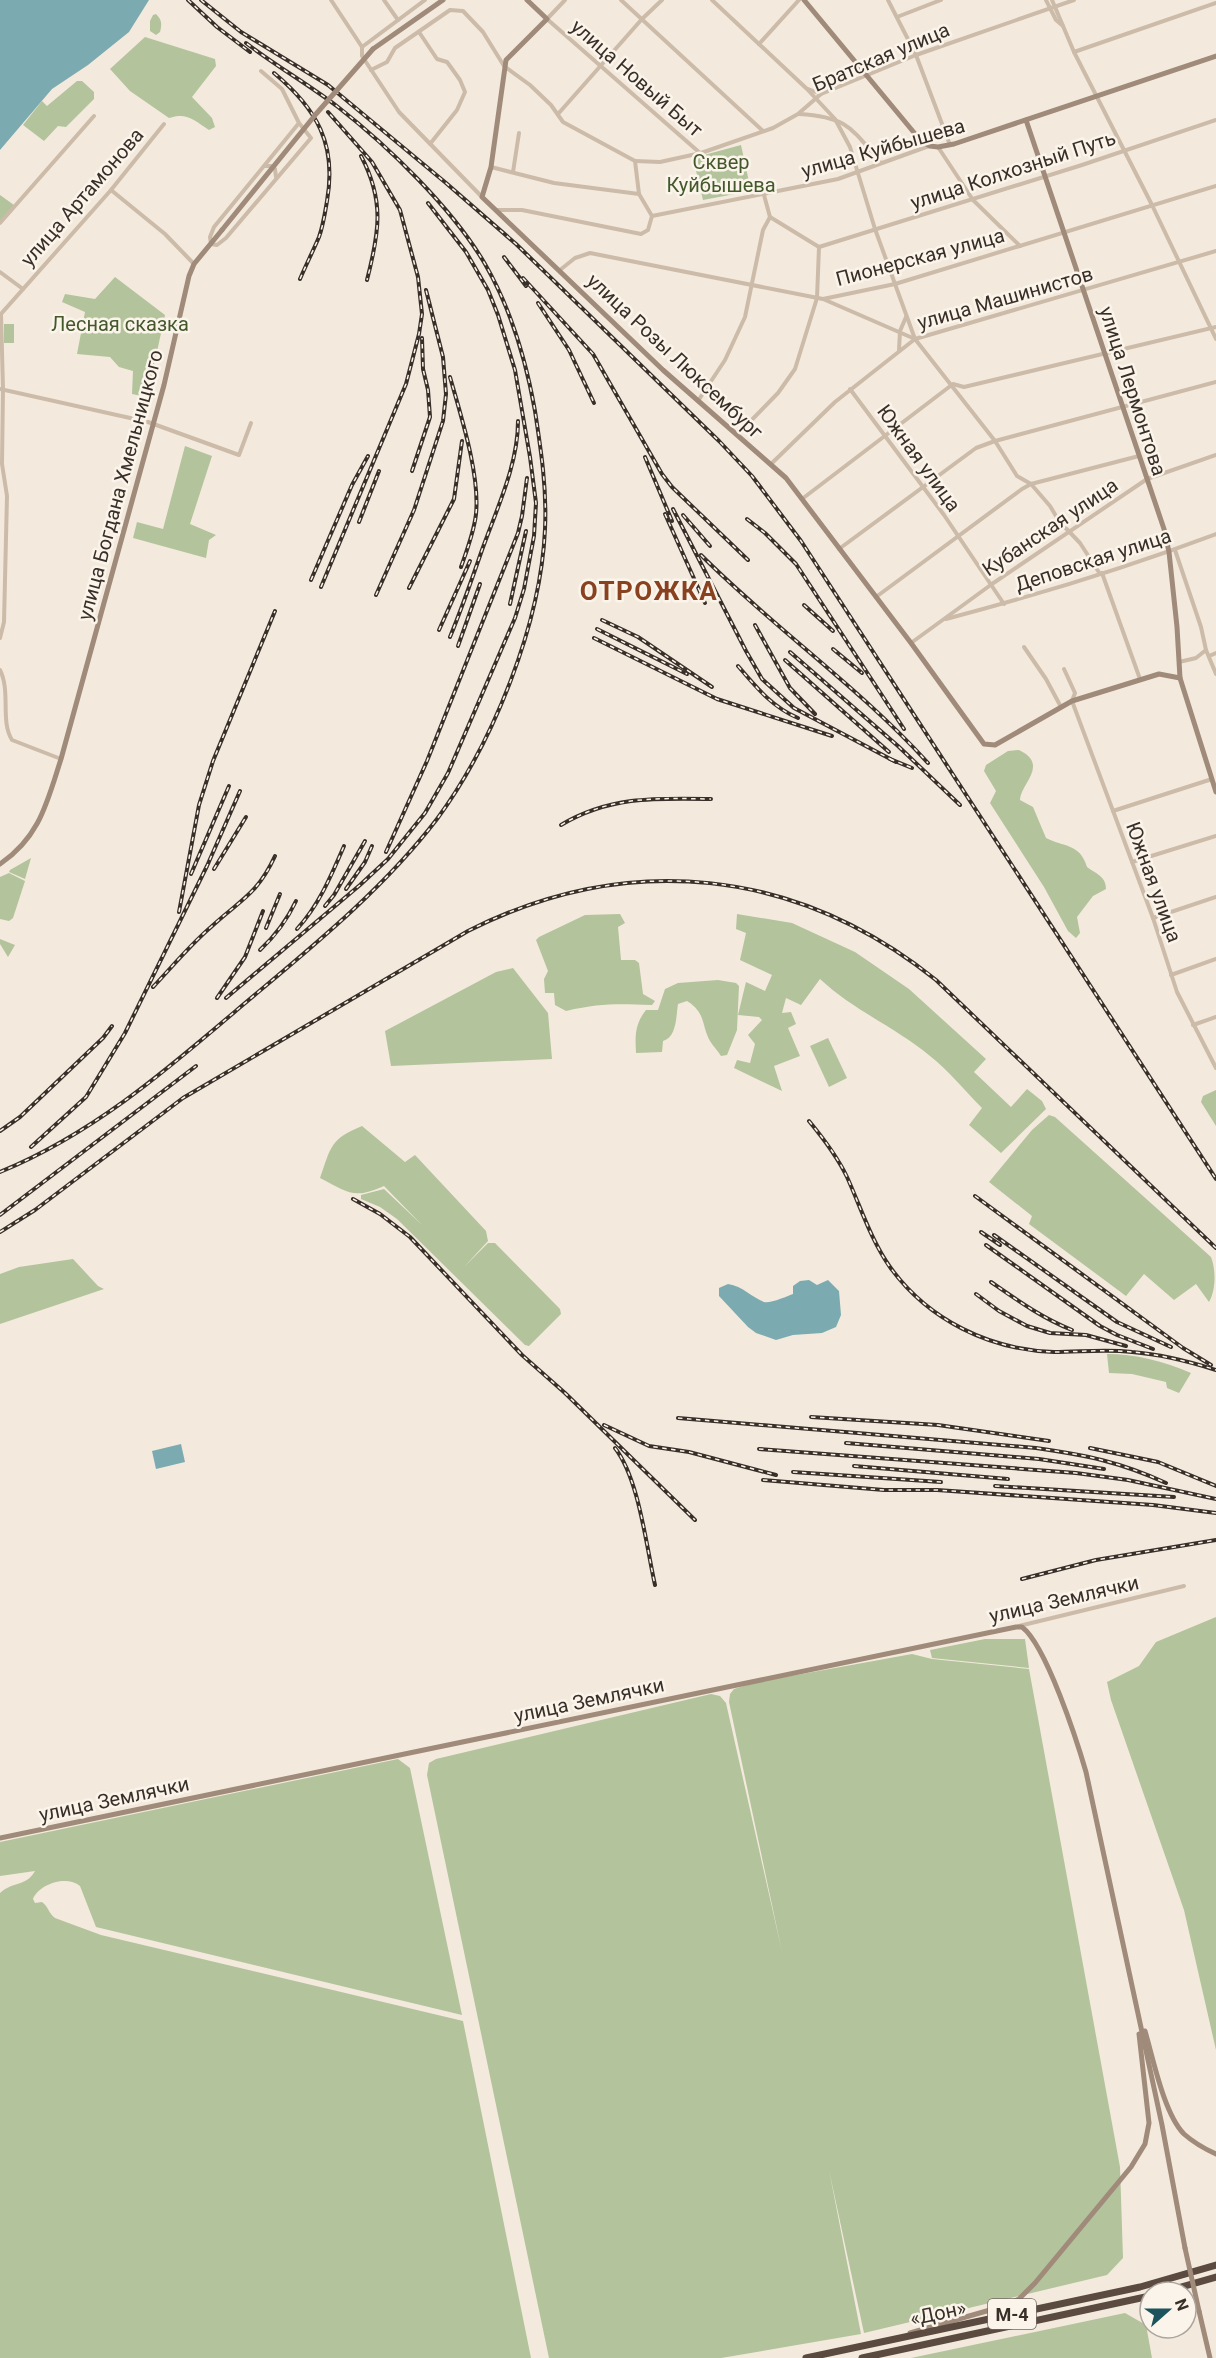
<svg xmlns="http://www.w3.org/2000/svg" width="1216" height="2358" viewBox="0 0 1216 2358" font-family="Roboto,sans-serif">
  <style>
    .green { fill: #b3c39c }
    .water { fill: #7babb1 }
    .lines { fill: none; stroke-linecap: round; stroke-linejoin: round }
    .street { stroke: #ccbba8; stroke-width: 4 }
    .secondary { stroke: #a08a7a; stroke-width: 5 }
    .highway { stroke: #5a4a40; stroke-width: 7 }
    .rail-casing { stroke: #392f29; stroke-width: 4 }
    .rail { stroke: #faf4ea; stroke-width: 1.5; stroke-dasharray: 4.5; stroke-linecap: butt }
    .secondary-bridge { stroke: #a08a7a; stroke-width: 5 }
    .labels { text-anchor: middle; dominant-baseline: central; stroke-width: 5; stroke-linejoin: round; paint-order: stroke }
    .shield { fill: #faf4ea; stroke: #736a63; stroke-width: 1.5 }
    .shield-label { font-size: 18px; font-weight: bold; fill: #392f29 }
    .street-label { font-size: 20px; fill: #392f29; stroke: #faf4ea }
    .park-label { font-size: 20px; fill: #44582c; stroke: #faf4ea }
    .district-label { font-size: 26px; font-weight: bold; letter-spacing: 1.5px; fill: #8a411f; stroke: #faf4ea }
  </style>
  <rect width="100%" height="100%" fill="#f3eadd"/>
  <g class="green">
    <path d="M156,14C162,20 162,24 160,32L156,35L150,31V21L153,15Z"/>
    <path d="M145,37L215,59L216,66L192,97L212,118L215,127L209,130C194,120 187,112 169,118L130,91L110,69Z"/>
    <path d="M77,81H82L94,92V99L66,127L58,126L44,141L23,125L42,101L47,106Z"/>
    <path d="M741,145L751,191L703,200L693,158Z"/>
    <path d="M0,195L14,205L0,223Z"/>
    <path d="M115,277L165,315L147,397L132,394L133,371L119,367L110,357L77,354L85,312L62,302L65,294L95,299Z"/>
    <rect x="4" y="324" width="10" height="19"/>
    <path d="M185,446L212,456L190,524L216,535L209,540L206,558L133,538L137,522L163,529Z"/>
    <path d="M1019,750C1050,765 1020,784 1020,800L1033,807L1046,838C1063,847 1080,843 1087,867C1096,874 1106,876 1106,889L1093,896L1077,917L1080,933L1076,938L1068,931L1044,887L990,803L996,791L984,771L986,765L1008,751Z"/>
    <path d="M31,858L25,879L9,872L10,870Z"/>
    <path d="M9,873L25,881L13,918L9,921L0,919V877Z"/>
    <path d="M620,914L625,923L618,927L621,960H635L639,963L643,994L655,1001L652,1005C617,1004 601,1003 566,1011L555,1005L554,993H545L544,979L548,971L536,940L539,937L585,915Z"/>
    <path d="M737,914L792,923L855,952L909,989L986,1059L974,1072L1011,1107L1027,1089L1042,1101L1046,1109L1001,1153L969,1125L982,1108C965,1091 949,1071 930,1056C895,1027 853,1010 820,979L801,1005L786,998L782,1013L791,1012L796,1024L788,1028L800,1056L774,1066L782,1091L734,1068L737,1060L750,1063L755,1044L748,1035L762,1020L759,1017L738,1015L746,982L765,991L772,975L740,960L746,933L736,929Z"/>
    <path d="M0,939L15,945L8,957L0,944Z"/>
    <path d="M513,968L548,1013L552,1059L391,1066L385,1031L496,972Z"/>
    <path d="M718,980L736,983L739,986L737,1030L727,1055L721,1056C718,1051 713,1046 710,1041C701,1024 706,1013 687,1001L678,1004C676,1016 677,1037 663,1041L662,1052L636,1053C635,1035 635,1024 646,1010H658L665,989L678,983Z"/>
    <path d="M828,1038L847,1078L829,1087L810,1046Z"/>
    <path d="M1216,1090V1126L1201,1102L1203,1096Z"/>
    <path d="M1049,1115L1055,1117L1211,1257C1216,1270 1216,1290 1209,1302L1196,1284L1174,1300L1144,1274L1126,1296L1029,1224L1032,1216L989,1182L1032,1130Z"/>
    <path d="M362,1126L405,1162L415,1155L486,1231L488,1241L464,1267L488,1243H495L560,1309L561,1314L529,1346L525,1345L397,1219L380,1207L361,1199V1195L384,1189L422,1225L384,1186C353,1200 348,1192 320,1178C331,1147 330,1139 362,1126Z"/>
    <path d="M73,1259L98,1286L104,1289L0,1324V1274L19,1267Z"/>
    <path d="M1107,1354C1134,1354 1164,1361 1191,1373L1179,1393L1167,1388L1166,1382L1132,1374L1109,1373Z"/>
    <path d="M1216,1617V2050L1184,1910L1111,1700L1107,1682L1139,1666L1156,1642Z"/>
    <path d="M985,1639H1025L1029,1668L932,1658L930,1650Z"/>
    <path d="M912,1654L932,1659L1029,1669L1120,2167L1123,2258L1107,2275L864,2333L829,2170L861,2334L721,2358H549L427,1775L429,1763L436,1759L711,1694L720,1696L726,1703L782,1952L729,1702L730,1694L734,1689L753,1683Z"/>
    <path d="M398,1759L410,1768L462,2015L96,1927L80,1886C67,1875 39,1884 33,1899L35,1903L42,1902C49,1907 48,1913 55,1918L101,1935L463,2021L531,2358H0V1893C13,1881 26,1887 35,1871L0,1876V1842Z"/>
    <path d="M1125,2313L1146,2325L1152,2358H911Z"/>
  </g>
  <g class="water">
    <path d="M0,0H149L129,32L88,65L52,89L0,150Z"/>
    <path d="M809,1280L817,1285L828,1280L839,1291L841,1315L836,1327L822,1333L793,1335L776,1340L756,1333L748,1327L719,1296V1288L728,1284C743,1286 751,1297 764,1302C769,1304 788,1296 793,1294V1286L800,1281Z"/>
    <path d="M181,1444L185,1462L156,1469L152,1451Z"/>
  </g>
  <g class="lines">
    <g class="street">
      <path d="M331,0L362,47V56L399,112L482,197"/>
      <path d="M384,0L398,20"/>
      <path d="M565,0L547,19L700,153"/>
      <path d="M621,0L763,131"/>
      <path d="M712,0L807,89L835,119L850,147L875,229L915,339L995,441L1017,476L1031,484L1050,506L1059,521L1080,543L1100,574"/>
      <path d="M888,0L916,55L950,145"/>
      <path d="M1046,0L1056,20L1063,26"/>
      <path d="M1052,0L1074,52L1152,205L1216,339"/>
      <path d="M897,17L941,0"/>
      <path d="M419,32L437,59L447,62L450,66L460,80L465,92L457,110L430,144"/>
      <path d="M759,44L799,0"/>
      <path d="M362,47L425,0"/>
      <path d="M1074,52L1216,3"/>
      <path d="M371,70L387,62L395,48L450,10L463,11L483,32L504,66L530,85L551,105L563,122L635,161L639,194"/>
      <path d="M261,71L282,89L299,123L311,138L226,238L217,245L211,244L210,237L214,227L299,123"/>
      <path d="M808,89L821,94"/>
      <path d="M558,114L642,19L662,0"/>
      <path d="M799,114C848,117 851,128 881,163"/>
      <path d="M938,147L973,200L1020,246"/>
      <path d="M635,161L660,162L701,153L773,128L798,114L821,94L916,55L1074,0"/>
      <path d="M265,166H271L275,169L276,177"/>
      <path d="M491,167L554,183L639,194L652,216L838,179L929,146"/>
      <path d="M513,172L519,133"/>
      <path d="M111,190L165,234L194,264"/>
      <path d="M496,210H522L641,234L648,230L652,216"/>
      <path d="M0,223L94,116"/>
      <path d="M819,247L1082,165L1216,120"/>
      <path d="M560,270L575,258L590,253L823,299L895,284L1216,186"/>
      <path d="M0,272L23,289"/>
      <path d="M823,299L915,339"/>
      <path d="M899,350L900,331L906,317"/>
      <path d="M0,389L148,422L239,455L251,423"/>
      <path d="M850,389L944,515L1004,604"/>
      <path d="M698,401L725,360L745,317L763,230L770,217"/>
      <path d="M737,435L778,393L795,369L817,298L819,247L770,217L764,195"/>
      <path d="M771,464L835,402L915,339L1216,251"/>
      <path d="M802,499L953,384L964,387L1216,327"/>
      <path d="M839,549L976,448L995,441L1216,382"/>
      <path d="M1175,550L1201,627L1206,650"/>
      <path d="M1102,573L1140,679"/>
      <path d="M876,597L1022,489L1031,484L1139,456"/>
      <path d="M946,619C1037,595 1128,567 1216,534"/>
      <path d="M0,638L4,622L7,496L2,464L3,389L1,314L111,190L164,124"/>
      <path d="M911,643L992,584L1147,479L1216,455"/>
      <path d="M1024,647L1046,679L1061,707"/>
      <path d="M1209,656L1216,653"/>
      <path d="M1179,662L1196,658L1206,650L1216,674"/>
      <path d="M1064,669L1075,693L1072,701L1153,918L1177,992L1216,1068"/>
      <path d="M0,670C11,692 0,721 12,740L61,759"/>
      <path d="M1113,811L1212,779"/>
      <path d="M1132,862L1216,836"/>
      <path d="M1153,918L1216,897"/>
      <path d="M1171,975L1216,959"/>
      <path d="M1193,1025L1216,1017"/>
      <path d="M1019,1626L1184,1586"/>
    </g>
    <g class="secondary">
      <path d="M527,0L547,19L506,60L491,167L482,197L663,370L786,478L911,643L984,744L995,745L1072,701L1159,674L1180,678"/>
      <path d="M804,0L921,141L930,146L938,147L954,144L1216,56"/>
      <path d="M373,49L443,0"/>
      <path d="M1026,120L1164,529L1169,552L1177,627L1180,678L1216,792"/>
      <path d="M0,864C40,837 47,802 61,759L164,385L189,276L194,264L222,230"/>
      <path d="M0,1838L1016,1627H1022C1046,1645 1077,1741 1086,1772L1162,2125L1185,2248"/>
      <path d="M1145,2031C1153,2058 1164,2114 1184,2134C1193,2142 1205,2149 1216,2154"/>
      <path d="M1199,2311L1210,2358"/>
      <path d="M910,2333L1004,2306L1019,2299L1035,2283L1131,2167L1145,2144L1149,2123L1139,2034"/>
    </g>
    <g class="highway">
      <path d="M1164,2292L1216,2277"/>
      <path d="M806,2358L1140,2287L1216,2265"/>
      <path d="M862,2358L1150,2296"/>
    </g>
    <defs>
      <g id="rail">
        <path d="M188,0L217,27L250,52"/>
        <path d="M201,0L241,32L328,85L446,183L516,244L719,441L752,476L801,541L1216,1179"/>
        <path d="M274,73C317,109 337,144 327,201C325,213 323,226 319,237C313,251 306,265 300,279"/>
        <path d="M361,156C385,201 379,233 367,280"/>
        <path d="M504,257L526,286"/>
        <path d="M523,278L593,354L662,474L672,487L748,560"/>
        <path d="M538,303L569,350L594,403"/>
        <path d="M450,377C461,416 480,475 476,514C474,532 467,550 461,567"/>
        <path d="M645,457L672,521"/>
        <path d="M412,471L430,417L428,390L423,369L422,338"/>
        <path d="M673,509L746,651L762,679L794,708L896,762"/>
        <path d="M665,514L705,603"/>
        <path d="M683,515L710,546"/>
        <path d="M747,519L765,533L796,564L904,729"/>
        <path d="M359,522L379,471"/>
        <path d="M701,555C774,628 859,687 928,763"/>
        <path d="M311,580L352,485L368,456"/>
        <path d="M321,587L406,384L419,334L422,314L418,277L400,210L372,162L328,112"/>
        <path d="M409,588L454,499L462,441"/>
        <path d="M376,595L414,510L443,421L446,394L443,357L426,290"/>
        <path d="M510,604L526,531"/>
        <path d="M804,605L833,631"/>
        <path d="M602,620L638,637L712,687"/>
        <path d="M755,625L790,688L815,714"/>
        <path d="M597,629L687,674"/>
        <path d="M439,630L470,561"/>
        <path d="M450,637C462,608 472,579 482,550C497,508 518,465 518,421"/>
        <path d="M594,638L717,699L832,736"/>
        <path d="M458,646L480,584"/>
        <path d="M833,649L862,673"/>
        <path d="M790,652L898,746L960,805"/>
        <path d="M785,660L889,752"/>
        <path d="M738,666C756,687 772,707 798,718"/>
        <path d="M890,759L912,768"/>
        <path d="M561,825C610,796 656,798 711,799"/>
        <path d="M386,852L427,761L518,533L522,516L527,478"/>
        <path d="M214,869L246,817"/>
        <path d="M191,874L229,786"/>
        <path d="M346,889L365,862L372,846"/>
        <path d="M325,906L334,895L365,841"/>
        <path d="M179,912L199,805L213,761L275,611"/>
        <path d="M266,928L280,894"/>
        <path d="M297,929C319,905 331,876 344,846"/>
        <path d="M260,950C276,935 287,920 296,901"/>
        <path d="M153,987C172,967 190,945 211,927C240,900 257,895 275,856"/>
        <path d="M217,998L245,957L263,911"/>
        <path d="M226,998L360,885L388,859L425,813L448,773L515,618L524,589L534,536L536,503L530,457L515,370L498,315L488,290L466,252L428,203"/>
        <path d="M809,1121C823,1138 837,1156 847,1177C861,1208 871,1240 890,1267C928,1320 990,1350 1054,1352C1080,1352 1106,1349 1132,1352C1158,1354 1191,1362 1216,1370"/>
        <path d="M0,1131L20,1117L103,1038L112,1026"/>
        <path d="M31,1147L86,1097L125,1033L207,866L240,791"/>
        <path d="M0,1172C92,1134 163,1073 238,1009C308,950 381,892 437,819C493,743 541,624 545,529C547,489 541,450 535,411C526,360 511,309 485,264C453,209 388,146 338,107C308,84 276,66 246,43"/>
        <path d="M975,1196L1183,1348L1211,1365"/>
        <path d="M353,1199L380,1214L410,1237L522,1355L565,1393L695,1520"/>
        <path d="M0,1215L196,1066"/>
        <path d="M0,1232L35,1210L183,1098L468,931C628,850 796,868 936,980L1216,1248"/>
        <path d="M981,1232L1000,1245"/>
        <path d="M994,1235L1117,1322L1171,1347"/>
        <path d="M986,1245L1100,1326L1117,1335L1153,1349"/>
        <path d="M991,1282C1017,1300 1042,1318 1072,1330"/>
        <path d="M976,1294L999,1311L1027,1326L1050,1333L1086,1335L1126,1346"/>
        <path d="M811,1417L938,1425L1049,1441"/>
        <path d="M678,1418L1036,1448C1086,1455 1120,1462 1166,1483"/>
        <path d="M604,1425L649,1446L689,1452L776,1475"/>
        <path d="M846,1443L1039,1459L1104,1469"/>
        <path d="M615,1448C639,1479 646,1545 655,1585"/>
        <path d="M1090,1448L1158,1462L1216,1486"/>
        <path d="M759,1449L1076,1473L1128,1480L1216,1499"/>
        <path d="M854,1466L1008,1479"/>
        <path d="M793,1472L941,1482"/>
        <path d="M763,1480L884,1490H937L1153,1505L1216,1513"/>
        <path d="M995,1486L1174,1497"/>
        <path d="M1022,1579L1096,1560L1216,1540"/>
      </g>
    </defs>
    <use href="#rail" class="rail-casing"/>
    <use href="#rail" class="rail"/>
    <g class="secondary-bridge">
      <path d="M222,230L316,114L373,49"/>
      <path d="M1185,2248L1199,2311"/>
    </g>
  </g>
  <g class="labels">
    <rect class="shield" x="988" y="2299" width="48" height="30" rx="4.5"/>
    <g class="shield-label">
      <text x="1012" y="2314">М-4</text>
    </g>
    <g class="street-label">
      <text transform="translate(881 57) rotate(-23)">Братская улица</text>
      <text transform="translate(637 78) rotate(41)">улица Новый Быт</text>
      <text transform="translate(883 148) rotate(-16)">улица Куйбышева</text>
      <text transform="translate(1013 170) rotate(-18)">улица Колхозный Путь</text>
      <text transform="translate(82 197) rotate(-49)">улица Артамонова</text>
      <text transform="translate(920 257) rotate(-15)">Пионерская улица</text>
      <text transform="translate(1005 298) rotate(-16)">улица Машинистов</text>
      <text transform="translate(675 356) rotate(43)">улица Розы Люксембург</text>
      <text transform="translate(1133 391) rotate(72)">улица Лермонтова</text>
      <text transform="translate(919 458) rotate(54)">Южная улица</text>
      <text transform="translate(120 485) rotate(-75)">улица Богдана Хмельницкого</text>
      <text transform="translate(1050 527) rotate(-34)">Кубанская улица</text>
      <text transform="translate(1093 560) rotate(-18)">Деповская улица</text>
      <text transform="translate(1154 882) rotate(70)">Южная улица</text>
      <text transform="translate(1064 1599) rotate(-13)">улица Землячки</text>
      <text transform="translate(589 1700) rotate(-12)">улица Землячки</text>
      <text transform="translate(114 1799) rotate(-12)">улица Землячки</text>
      <text transform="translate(938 2313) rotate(-12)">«Дон»</text>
    </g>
    <g class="park-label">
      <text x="721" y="162">Сквер<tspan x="721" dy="23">Куйбышева</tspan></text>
      <text x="120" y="324">Лесная сказка</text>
    </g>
    <g class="district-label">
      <text x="649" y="591">ОТРОЖКА</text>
    </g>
  </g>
  <g transform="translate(1168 2310) rotate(69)"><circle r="28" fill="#faf4ea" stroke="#ada59d" stroke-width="1.5"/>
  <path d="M0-4.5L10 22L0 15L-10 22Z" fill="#1d535c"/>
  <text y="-9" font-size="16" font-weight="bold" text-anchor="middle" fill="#392f29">N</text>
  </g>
</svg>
